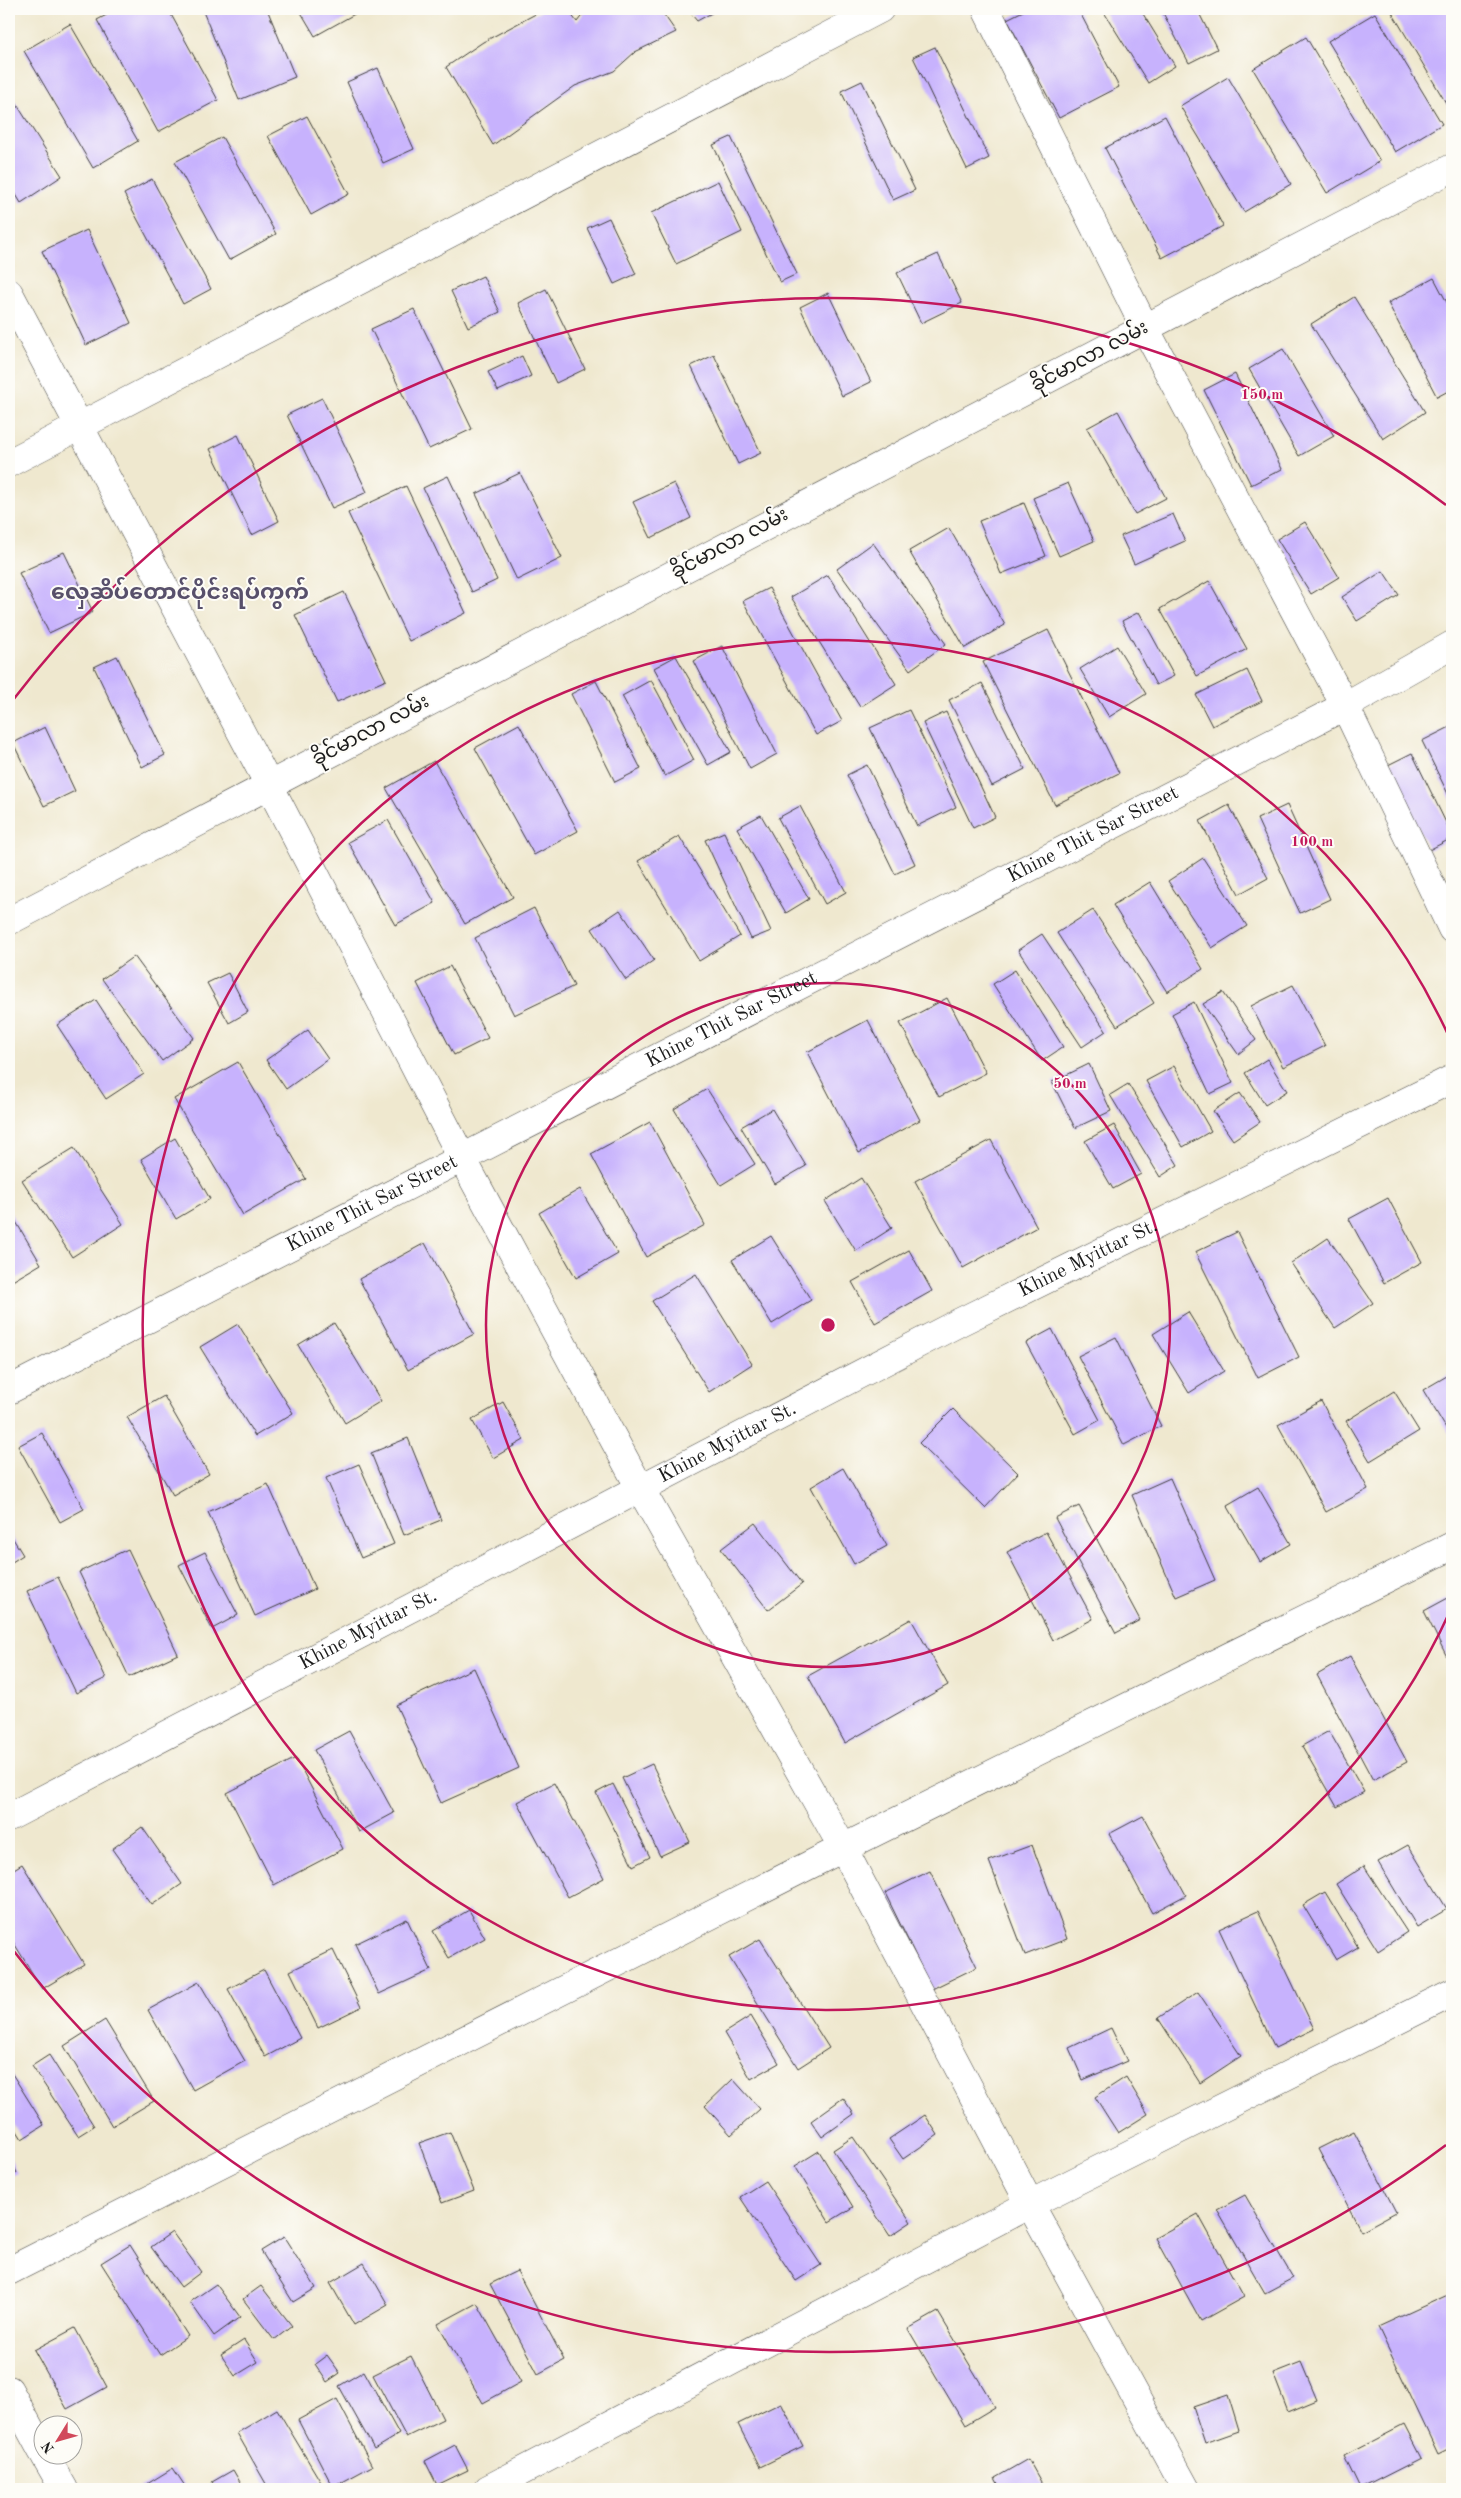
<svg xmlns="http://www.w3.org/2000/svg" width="1461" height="2498" viewBox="0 0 1461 2498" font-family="'Old Standard TT','Noto Sans Myanmar',serif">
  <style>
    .building { fill: #c7b2fd }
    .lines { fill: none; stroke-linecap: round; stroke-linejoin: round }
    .minor-casing { stroke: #3c3b37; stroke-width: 29 }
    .minor { stroke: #fff; stroke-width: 28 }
    .ring { fill: none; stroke: #c2185b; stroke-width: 2.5 }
    .labels { text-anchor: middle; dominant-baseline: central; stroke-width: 4; stroke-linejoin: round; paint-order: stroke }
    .street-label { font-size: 20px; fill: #1c1c1c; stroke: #fdfcf7 }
    .quarter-label { font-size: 22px; font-weight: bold; fill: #58506b; stroke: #fdfcf7 }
    .centre { fill: #c2185b; stroke: #fdfcf7; stroke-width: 2.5 }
    .ring-label { font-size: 15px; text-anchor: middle; font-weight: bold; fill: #c2185b; stroke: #fdfcf7; stroke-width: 4; stroke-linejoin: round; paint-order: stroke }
  </style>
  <rect width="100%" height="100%" fill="#fdfcf7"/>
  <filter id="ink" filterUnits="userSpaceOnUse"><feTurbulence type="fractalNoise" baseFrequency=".02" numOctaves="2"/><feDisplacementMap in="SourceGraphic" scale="10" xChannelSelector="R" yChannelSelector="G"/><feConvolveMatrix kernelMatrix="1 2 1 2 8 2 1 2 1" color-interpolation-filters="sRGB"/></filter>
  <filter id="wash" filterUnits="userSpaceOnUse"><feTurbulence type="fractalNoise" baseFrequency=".0096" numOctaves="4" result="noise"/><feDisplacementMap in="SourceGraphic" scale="20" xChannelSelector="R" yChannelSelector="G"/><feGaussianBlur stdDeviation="1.12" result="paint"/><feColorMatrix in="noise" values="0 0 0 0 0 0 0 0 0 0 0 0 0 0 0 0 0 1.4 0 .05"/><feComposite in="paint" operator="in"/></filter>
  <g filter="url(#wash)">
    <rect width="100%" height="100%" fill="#efe8cf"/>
    <g id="blocks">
      <g class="building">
        <path d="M118,9H168L218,100L158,132L97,20Z"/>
        <path d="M202,9H267L295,77L239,100Z"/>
        <path d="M299,9H359L360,11L315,36Z"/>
        <path d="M545,9H567L577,22L587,9H660L676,32L635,52L614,71L575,86L493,145L446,67L483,42Z"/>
        <path d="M687,9H719L697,21Z"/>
        <path d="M1027,9H1078L1119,87L1059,118L1007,19Z"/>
        <path d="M1102,9H1140L1175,66L1148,83Z"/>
        <path d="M1161,9H1197L1217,49L1189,63Z"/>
        <path d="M1390,9H1452V113Z"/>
        <path d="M1375,13L1442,124L1395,152L1328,41Z"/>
        <path d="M70,24L138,141L93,168L24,51Z"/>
        <path d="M1306,37L1380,161L1327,193L1253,69Z"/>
        <path d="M935,47L989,158L967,169L913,57Z"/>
        <path d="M378,68L414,149L383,163L347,82Z"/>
        <path d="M1228,77L1291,184L1244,212L1180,106Z"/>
        <path d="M862,81L915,190L893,200L841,91Z"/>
        <path d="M9,92L62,176L21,203L9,183Z"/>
        <path d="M307,116L349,194L311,215L268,136Z"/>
        <path d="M1165,116L1223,226L1162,258L1105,148Z"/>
        <path d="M222,137L276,234L229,260L175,162Z"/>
        <path d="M731,137L797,274L780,282L713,145Z"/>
        <path d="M152,179L211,289L183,304L124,194Z"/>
        <path d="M718,181L742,232L676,264L651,213Z"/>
        <path d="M609,218L636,274L614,284L587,228Z"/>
        <path d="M87,230L131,323L86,345L42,251Z"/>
        <path d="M938,254L962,303L921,323L897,273Z"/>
        <path d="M483,276L500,312L468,327L451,291Z"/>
        <path d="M1434,278L1452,312V389L1437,397L1388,303Z"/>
        <path d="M546,289L585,369L556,383L518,303Z"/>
        <path d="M828,293L871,382L842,396L800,307Z"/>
        <path d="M1354,297L1425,412L1383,439L1311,324Z"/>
        <path d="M414,309L472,429L429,449L371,329Z"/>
        <path d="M1283,349L1334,436L1299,456L1249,369Z"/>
        <path d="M714,355L761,453L738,464L691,366Z"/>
        <path d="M522,356L531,376L498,391L488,372Z"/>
        <path d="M1235,374L1282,469L1251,485L1204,390Z"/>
        <path d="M322,398L367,492L332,508L287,415Z"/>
        <path d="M1118,411L1166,498L1135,514L1087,428Z"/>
        <path d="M238,435L279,521L252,535L210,449Z"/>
        <path d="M520,473L562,558L517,580L476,494Z"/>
        <path d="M448,476L497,580L472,592L423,488Z"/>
        <path d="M674,483L691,518L651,538L633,502Z"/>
        <path d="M1068,483L1094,541L1059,556L1033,498Z"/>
        <path d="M406,486L466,613L409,641L348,513Z"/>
        <path d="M1024,503L1046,556L1001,574L979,521Z"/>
        <path d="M1173,514L1185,541L1134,564L1121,536Z"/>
        <path d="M1305,522L1339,577L1311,594L1277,539Z"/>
        <path d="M949,528L1005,625L965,648L909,551Z"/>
        <path d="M873,543L946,644L910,670L837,569Z"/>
        <path d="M64,552L93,612L49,633L19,573Z"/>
        <path d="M1383,571L1399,595L1357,621L1342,597Z"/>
        <path d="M828,575L896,684L860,707L791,597Z"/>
        <path d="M1209,581L1247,649L1197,676L1160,609Z"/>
        <path d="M769,588L842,721L816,735L743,601Z"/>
        <path d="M344,592L386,680L337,702L295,615Z"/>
        <path d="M1139,612L1174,676L1156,685L1122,621Z"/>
        <path d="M1048,630L1119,773L1055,805L983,662Z"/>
        <path d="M722,646L777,754L750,769L694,661Z"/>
        <path d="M1117,646L1146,694L1109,717L1080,669Z"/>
        <path d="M117,656L165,755L142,767L94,667Z"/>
        <path d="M676,656L731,752L708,765L654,668Z"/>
        <path d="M1247,670L1262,701L1212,726L1196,695Z"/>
        <path d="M651,680L694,760L665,776L622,696Z"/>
        <path d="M596,681L641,769L615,782L571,694Z"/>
        <path d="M982,683L1025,769L992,786L949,700Z"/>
        <path d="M909,710L956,807L917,826L870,728Z"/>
        <path d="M946,712L995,817L973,828L923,723Z"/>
        <path d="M519,724L578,831L534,855L475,748Z"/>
        <path d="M1452,726V802L1422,741Z"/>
        <path d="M45,727L75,791L44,806L13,743Z"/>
        <path d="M1412,753L1452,835V838L1429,850L1388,765Z"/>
        <path d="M434,761L513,897L465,924L386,788Z"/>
        <path d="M867,765L915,864L895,874L847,775Z"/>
        <path d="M1229,805L1268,878L1239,894L1200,821Z"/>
        <path d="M1287,805L1330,899L1300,913L1257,819Z"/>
        <path d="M800,806L846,892L825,904L778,818Z"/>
        <path d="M761,815L809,899L786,913L737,828Z"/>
        <path d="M388,820L435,903L395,925L348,842Z"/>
        <path d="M724,832L771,931L751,939L705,840Z"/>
        <path d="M679,836L740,936L699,961L638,861Z"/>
        <path d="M1203,858L1247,926L1212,948L1168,881Z"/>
        <path d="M1150,882L1203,969L1167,992L1113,905Z"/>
        <path d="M534,908L574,986L514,1015L475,938Z"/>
        <path d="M620,910L654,960L626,980L592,929Z"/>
        <path d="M1093,910L1154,1003L1117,1026L1057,933Z"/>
        <path d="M1042,934L1106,1031L1082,1047L1018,950Z"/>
        <path d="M134,956L194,1038L162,1061L102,979Z"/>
        <path d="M450,966L488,1038L454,1055L417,983Z"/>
        <path d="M1015,970L1063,1047L1042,1061L993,984Z"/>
        <path d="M228,973L248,1012L229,1023L207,983Z"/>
        <path d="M1293,985L1325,1046L1283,1067L1251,1006Z"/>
        <path d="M1223,992L1256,1040L1238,1054L1203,1004Z"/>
        <path d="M947,998L986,1073L939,1097L900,1023Z"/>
        <path d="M96,1000L144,1074L106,1099L57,1025Z"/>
        <path d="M1194,1002L1233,1083L1210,1094L1172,1014Z"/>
        <path d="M868,1020L920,1120L859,1153L807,1052Z"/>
        <path d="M308,1030L328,1059L286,1089L266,1060Z"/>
        <path d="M1267,1059L1287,1091L1265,1105L1245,1073Z"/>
        <path d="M238,1062L306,1179L243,1215L174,1099Z"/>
        <path d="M1089,1064L1111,1111L1075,1128L1052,1082Z"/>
        <path d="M1174,1066L1211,1131L1183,1147L1146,1081Z"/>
        <path d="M1128,1084L1178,1165L1160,1177L1110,1095Z"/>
        <path d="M707,1089L755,1164L721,1185L674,1109Z"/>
        <path d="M1240,1093L1260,1122L1233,1140L1213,1111Z"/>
        <path d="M772,1109L806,1166L775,1184L741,1127Z"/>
        <path d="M650,1122L705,1225L646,1257L591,1154Z"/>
        <path d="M1114,1125L1141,1174L1113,1189L1085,1141Z"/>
        <path d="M175,1138L210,1199L176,1219L141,1159Z"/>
        <path d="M991,1140L1037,1227L963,1268L915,1181Z"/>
        <path d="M74,1148L123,1224L72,1257L22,1180Z"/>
        <path d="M861,1178L892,1228L856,1251L825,1201Z"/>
        <path d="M580,1189L618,1254L576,1278L539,1213Z"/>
        <path d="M1388,1198L1422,1262L1384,1283L1349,1219Z"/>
        <path d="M9,1210L41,1264L9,1283Z"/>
        <path d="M1237,1232L1299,1357L1258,1378L1195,1252Z"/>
        <path d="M771,1236L811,1300L772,1324L732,1260Z"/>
        <path d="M1328,1238L1373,1303L1335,1328L1291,1263Z"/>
        <path d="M425,1243L474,1334L408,1370L359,1279Z"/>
        <path d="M909,1250L932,1291L875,1323L852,1282Z"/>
        <path d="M696,1274L752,1364L709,1392L652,1301Z"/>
        <path d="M1188,1312L1224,1371L1189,1393L1153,1334Z"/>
        <path d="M334,1323L381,1401L345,1423L298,1345Z"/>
        <path d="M238,1324L293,1413L255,1436L200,1347Z"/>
        <path d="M1052,1329L1100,1420L1075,1434L1026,1343Z"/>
        <path d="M1116,1337L1161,1426L1124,1445L1078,1356Z"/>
        <path d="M1452,1373V1438L1423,1390Z"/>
        <path d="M1394,1391L1419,1431L1370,1461L1346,1421Z"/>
        <path d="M164,1396L209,1474L173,1495L127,1417Z"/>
        <path d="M1321,1401L1368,1489L1326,1512L1278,1425Z"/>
        <path d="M503,1402L524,1440L493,1458L472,1420Z"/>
        <path d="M953,1409L1018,1473L985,1508L919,1443Z"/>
        <path d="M42,1433L84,1509L60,1522L18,1446Z"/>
        <path d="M408,1438L441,1520L404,1535L371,1453Z"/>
        <path d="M359,1464L394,1544L361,1558L326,1478Z"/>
        <path d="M843,1468L887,1546L854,1564L811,1487Z"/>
        <path d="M1170,1478L1215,1580L1176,1597L1132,1495Z"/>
        <path d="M268,1484L315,1589L255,1616L208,1512Z"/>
        <path d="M1258,1487L1291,1544L1260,1562L1227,1505Z"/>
        <path d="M1079,1506L1140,1620L1116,1633L1055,1518Z"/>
        <path d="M755,1523L802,1584L768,1610L721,1549Z"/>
        <path d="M9,1532L23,1555L9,1564Z"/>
        <path d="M1046,1532L1093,1619L1053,1640L1007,1552Z"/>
        <path d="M128,1549L178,1654L129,1677L79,1572Z"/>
        <path d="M205,1552L238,1615L212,1629L179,1565Z"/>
        <path d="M58,1577L106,1678L76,1693L27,1591Z"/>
        <path d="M1448,1598L1452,1607V1667L1424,1611Z"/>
        <path d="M911,1619L948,1685L845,1743L808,1676Z"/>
        <path d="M1350,1656L1407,1762L1373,1780L1317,1675Z"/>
        <path d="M474,1668L519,1768L441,1803L396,1705Z"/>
        <path d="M349,1731L394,1813L359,1832L314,1750Z"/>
        <path d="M1329,1731L1364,1792L1337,1807L1302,1746Z"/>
        <path d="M296,1758L343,1849L274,1885L227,1793Z"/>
        <path d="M652,1764L690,1842L660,1856L622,1778Z"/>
        <path d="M554,1783L604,1878L568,1897L517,1802Z"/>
        <path d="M613,1784L650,1857L633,1866L596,1793Z"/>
        <path d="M1143,1816L1186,1895L1152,1913L1109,1834Z"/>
        <path d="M142,1827L182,1884L152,1905L112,1849Z"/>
        <path d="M1032,1845L1067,1939L1025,1955L989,1861Z"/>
        <path d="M1408,1845L1447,1909L1417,1927L1378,1862Z"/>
        <path d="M22,1864L84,1964L42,1989L9,1935V1872Z"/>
        <path d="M1364,1866L1407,1932L1378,1951L1336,1884Z"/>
        <path d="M930,1871L977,1967L932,1989L885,1893Z"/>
        <path d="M1325,1892L1358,1947L1336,1960L1303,1905Z"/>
        <path d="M469,1910L485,1938L449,1958L433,1931Z"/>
        <path d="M1258,1911L1314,2029L1275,2048L1219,1929Z"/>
        <path d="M407,1919L431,1970L379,1994L355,1944Z"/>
        <path d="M760,1939L829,2048L798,2068L729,1957Z"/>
        <path d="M333,1950L361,2007L318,2028L290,1971Z"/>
        <path d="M264,1970L300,2038L265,2057L228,1989Z"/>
        <path d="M199,1982L245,2061L193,2090L148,2010Z"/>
        <path d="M1198,1992L1241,2056L1200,2083L1158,2018Z"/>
        <path d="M751,2016L779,2063L751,2079L724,2033Z"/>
        <path d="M105,2020L154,2101L112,2126L64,2046Z"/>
        <path d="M1111,2028L1127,2061L1083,2080L1069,2048Z"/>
        <path d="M49,2055L94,2126L78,2136L32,2066Z"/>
        <path d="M9,2069L44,2125L22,2139L9,2118Z"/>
        <path d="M1126,2077L1148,2114L1118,2133L1095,2097Z"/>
        <path d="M733,2079L760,2109L731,2135L705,2106Z"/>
        <path d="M843,2098L854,2114L822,2137L811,2121Z"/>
        <path d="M925,2115L938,2135L903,2159L889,2139Z"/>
        <path d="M1354,2131L1396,2212L1361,2231L1318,2149Z"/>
        <path d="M450,2132L474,2191L442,2203L419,2143Z"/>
        <path d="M853,2137L911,2222L890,2236L833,2150Z"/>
        <path d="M819,2151L853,2207L829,2222L795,2166Z"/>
        <path d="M9,2155L17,2173L9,2178Z"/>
        <path d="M765,2181L821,2265L796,2281L740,2197Z"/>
        <path d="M1245,2195L1293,2278L1265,2293L1217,2210Z"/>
        <path d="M1198,2214L1244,2297L1201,2321L1155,2238Z"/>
        <path d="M172,2232L201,2272L181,2287L151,2247Z"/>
        <path d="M284,2237L316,2288L293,2302L261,2251Z"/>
        <path d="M130,2245L188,2336L160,2355L101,2263Z"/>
        <path d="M364,2263L388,2305L354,2325L330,2283Z"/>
        <path d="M517,2271L564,2360L538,2374L490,2284Z"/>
        <path d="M216,2284L240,2317L214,2336L190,2302Z"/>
        <path d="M261,2286L292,2326L274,2340L243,2299Z"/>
        <path d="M1452,2293V2447L1438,2454L1378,2327Z"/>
        <path d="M477,2303L521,2382L483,2403L438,2324Z"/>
        <path d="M938,2312L995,2407L965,2425L908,2329Z"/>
        <path d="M75,2328L107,2387L67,2409L34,2350Z"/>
        <path d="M244,2340L258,2362L235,2376L221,2355Z"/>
        <path d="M327,2355L340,2373L327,2382L315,2364Z"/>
        <path d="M411,2356L443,2419L406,2437L373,2375Z"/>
        <path d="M1301,2362L1317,2400L1288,2412L1273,2373Z"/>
        <path d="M364,2371L399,2434L374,2449L339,2386Z"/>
        <path d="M1228,2395L1239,2431L1205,2443L1193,2407Z"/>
        <path d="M337,2399L372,2466L333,2487L298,2420Z"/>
        <path d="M781,2403L803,2446L760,2467L738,2424Z"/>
        <path d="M277,2409L325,2489H269L237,2433Z"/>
        <path d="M1404,2425L1421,2458L1360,2489L1344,2456Z"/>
        <path d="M455,2445L468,2470L437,2485L425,2461Z"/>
        <path d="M1028,2459L1045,2489H1001L995,2478Z"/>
        <path d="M173,2468L187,2489H139Z"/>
        <path d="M233,2470L244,2489H216L212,2482Z"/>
      </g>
    </g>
  </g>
  <g filter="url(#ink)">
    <use href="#blocks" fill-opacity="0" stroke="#3c3b37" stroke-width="1"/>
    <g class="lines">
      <defs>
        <g id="minor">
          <path d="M986,9L1145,328L1345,706L1452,929"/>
          <path d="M9,293L269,785L462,1158L640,1488L843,1848L1030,2204L1186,2489"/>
          <path d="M9,463L880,9"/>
          <path d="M9,921L1452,168"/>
          <path id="s1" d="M9,1390L1345,706L1452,645"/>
          <path id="s2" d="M9,1817L960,1322L1452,1079"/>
          <path d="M9,2271L843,1848L1452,1546"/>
          <path d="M9,2390L42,2451"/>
          <path d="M45,2456L64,2489"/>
          <path d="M488,2489L1030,2204L1452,1993"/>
        </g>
      </defs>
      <use href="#minor" class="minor-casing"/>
      <use href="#minor" class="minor"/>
    </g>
  </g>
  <g class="ring">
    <circle cx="828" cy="1325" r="342"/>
    <path d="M1451 1609A685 685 0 1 1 1451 1041"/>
    <path d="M1446 2145A1027 1027 0 0 1 13 1950M13 700A1027 1027 0 0 1 1446 505"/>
  </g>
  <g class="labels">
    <g class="street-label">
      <text transform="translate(1090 357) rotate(-28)">ခိုင်မာလာ လမ်း</text>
      <text transform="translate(730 544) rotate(-28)">ခိုင်မာလာ လမ်း</text>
      <text transform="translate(371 731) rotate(-28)">ခိုင်မာလာ လမ်း</text>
      <text stroke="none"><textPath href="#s1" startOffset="1218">Khine Thit Sar Street</textPath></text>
      <text stroke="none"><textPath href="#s1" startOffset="812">Khine Thit Sar Street</textPath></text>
      <text stroke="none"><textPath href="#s1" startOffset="408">Khine Thit Sar Street</textPath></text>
      <text stroke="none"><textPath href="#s2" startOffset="1215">Khine Myittar St.</textPath></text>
      <text stroke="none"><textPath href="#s2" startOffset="810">Khine Myittar St.</textPath></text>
      <text stroke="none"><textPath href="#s2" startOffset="405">Khine Myittar St.</textPath></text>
    </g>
    <g class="quarter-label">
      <text x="180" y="593">လှေဆိပ်တောင်ပိုင်းရပ်ကွက်</text>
    </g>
  </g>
  <circle cx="828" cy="1325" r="8" class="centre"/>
  <g class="ring-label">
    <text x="1262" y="399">150 m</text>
    <text x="1312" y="846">100 m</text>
    <text x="1070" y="1088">50 m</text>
  </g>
  <rect width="1461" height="2498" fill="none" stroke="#fdfcf7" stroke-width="30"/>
  <g transform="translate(58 2440) rotate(233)"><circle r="24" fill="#fdfcf7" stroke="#a3a29f"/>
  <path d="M0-4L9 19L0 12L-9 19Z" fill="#d1495b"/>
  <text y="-8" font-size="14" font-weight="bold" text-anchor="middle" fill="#1c1c1c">N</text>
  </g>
</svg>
